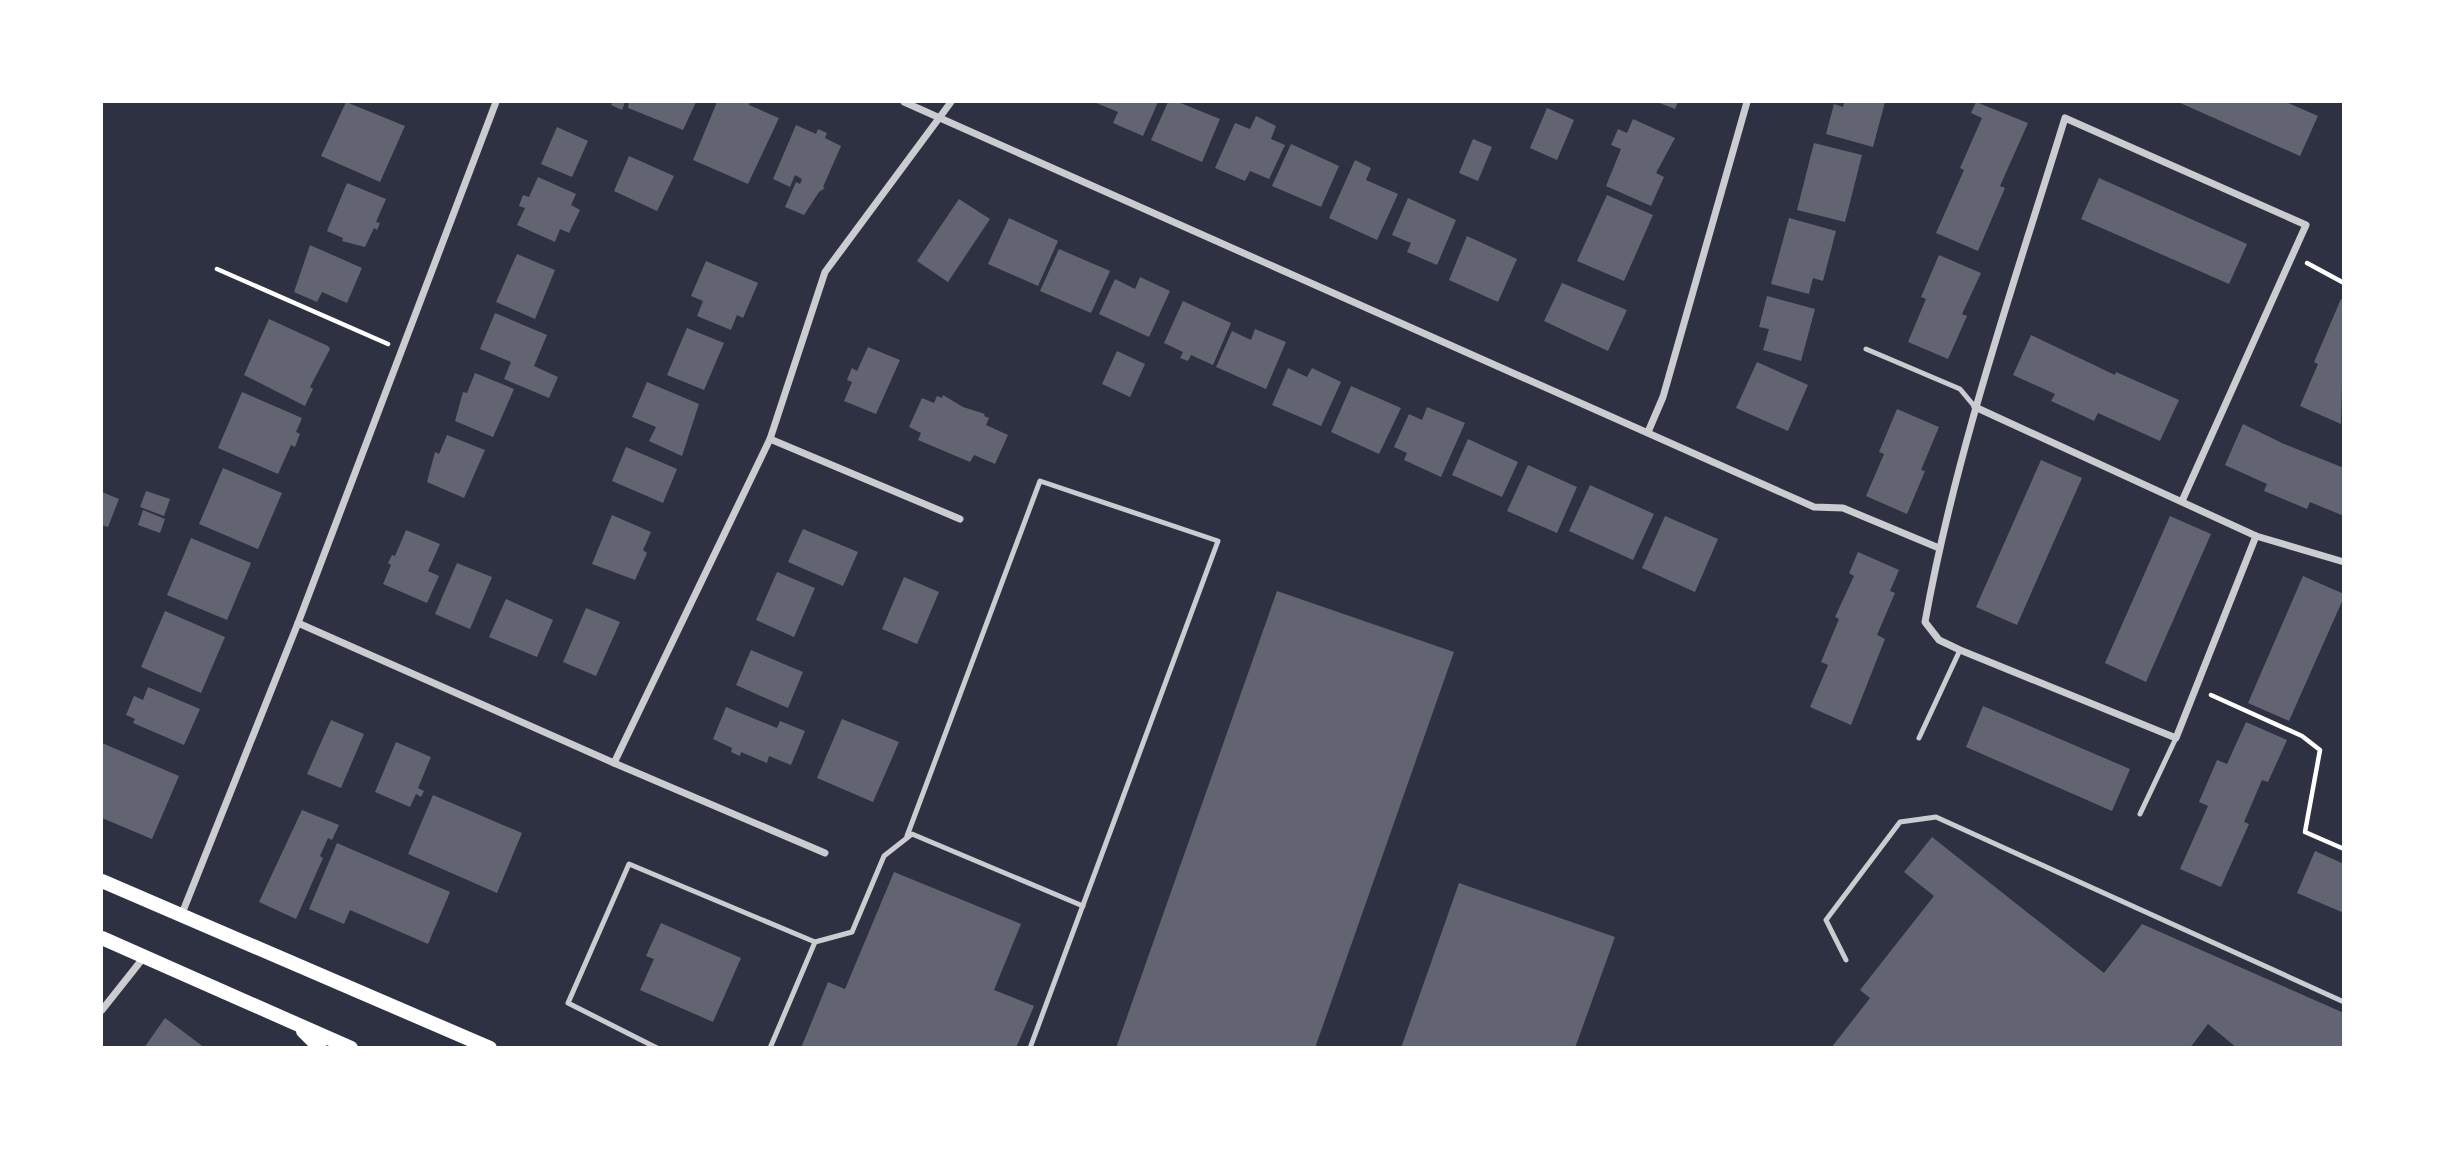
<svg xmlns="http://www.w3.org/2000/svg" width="2445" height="1149" viewBox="0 0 2445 1149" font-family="Helvetica,sans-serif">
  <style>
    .building { fill: #626471 }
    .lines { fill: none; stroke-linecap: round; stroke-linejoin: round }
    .path { stroke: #fff; stroke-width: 4.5 }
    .service { stroke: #caccd0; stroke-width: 5 }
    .minor { stroke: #caccd0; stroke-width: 7 }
    .secondary { stroke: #fff; stroke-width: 14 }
  </style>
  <rect width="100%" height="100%" fill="#2d3142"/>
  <g class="building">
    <path d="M346,102L405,126L380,182L321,156Z"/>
    <path d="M612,102H625L622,110L611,105Z"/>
    <path d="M629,102H696L683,130L628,108Z"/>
    <path d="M717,102H750L749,105L779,118L748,184L693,160Z"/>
    <path d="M1094,102H1158L1143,136L1113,123L1118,112Z"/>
    <path d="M1168,102H1178L1220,119L1202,162L1151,140Z"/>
    <path d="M1657,102H1678L1675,109Z"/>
    <path d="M1844,102H1885L1873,147L1826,134L1834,104L1843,107Z"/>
    <path d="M1976,102L2028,123L2000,186L2005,188L1978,251L1936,233L1964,170L1960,168L1982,118L1971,113Z"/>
    <path d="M2178,102H2286L2318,116L2300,156Z"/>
    <path d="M1547,108L1574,120L1557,160L1530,148Z"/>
    <path d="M1256,116L1276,126L1271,139L1285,145L1269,179L1250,171L1245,181L1215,168L1235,123L1250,129Z"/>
    <path d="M1633,119L1675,138L1656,173L1664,177L1651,206L1606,186L1621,149L1611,145L1618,129L1627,133Z"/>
    <path d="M796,125L816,134L818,129L827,133L825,138L841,146L823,187L825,188L819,192L804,215L785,207L796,182L800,184L802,179L795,175L790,187L773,179Z"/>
    <path d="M557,127L588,141L572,177L541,164Z"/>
    <path d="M1473,139L1492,147L1478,181L1459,173Z"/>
    <path d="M1814,143L1862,155L1845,222L1797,210Z"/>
    <path d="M1291,144L1339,166L1321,207L1272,186Z"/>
    <path d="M629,156L674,176L657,211L614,191Z"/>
    <path d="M1355,160L1371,168L1366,180L1398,194L1377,240L1329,218Z"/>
    <path d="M538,177L576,194L571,205L580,210L569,233L560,229L555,242L517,225L525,208L519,206L523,195L529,197Z"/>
    <path d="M2099,178L2247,244L2229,284L2081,219Z"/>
    <path d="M347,183L386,199L376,222L380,223L377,230L374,228L365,247L342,241L343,238L327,231Z"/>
    <path d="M1607,195L1653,215L1624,281L1577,261Z"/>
    <path d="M1408,198L1456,220L1437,265L1407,252L1411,243L1392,235Z"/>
    <path d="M959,199L990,219L948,282L917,261Z"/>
    <path d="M1009,218L1058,241L1038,286L988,264Z"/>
    <path d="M1789,218L1836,231L1823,281L1813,278L1809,294L1771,284Z"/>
    <path d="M1467,236L1517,259L1498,302L1449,280Z"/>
    <path d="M310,245L362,268L347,303L322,292L317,302L294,292Z"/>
    <path d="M1059,249L1110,271L1091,313L1040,291Z"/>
    <path d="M517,254L555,270L535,319L496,302Z"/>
    <path d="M1939,255L1981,273L1962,314L1967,316L1948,359L1908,342L1926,299L1921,297Z"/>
    <path d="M706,261L758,283L743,318L737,315L731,330L697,316L703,301L691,296Z"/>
    <path d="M1140,277L1170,291L1149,337L1099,314L1115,279L1135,289Z"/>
    <path d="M1562,283L1627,310L1608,351L1544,321Z"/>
    <path d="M1767,296L1815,309L1801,361L1763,350L1769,329L1759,327Z"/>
    <path d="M2341,299L2344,300L2341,424L2300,406L2318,364L2314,362Z"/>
    <path d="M1183,301L1231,323L1213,365L1191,355L1188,361L1180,358L1183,352L1164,343Z"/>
    <path d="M495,313L547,335L534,366L558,377L549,398L504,379L511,362L480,349Z"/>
    <path d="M269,319L328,346L330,349L310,387L313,389L305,406L244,375Z"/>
    <path d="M687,328L724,343L704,390L667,375Z"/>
    <path d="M1255,329L1286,342L1266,389L1216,367L1232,331L1251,340Z"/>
    <path d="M2031,335L2115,375L2116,372L2179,400L2160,441L2098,413L2094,421L2073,411L2051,401L2055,394L2013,375Z"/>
    <path d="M868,347L900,360L876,414L844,401L852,382L847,380L852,368L857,371Z"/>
    <path d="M1117,351L1145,364L1130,397L1102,384Z"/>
    <path d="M1757,362L1808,385L1788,431L1736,408Z"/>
    <path d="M1288,368L1307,377L1312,368L1341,382L1321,426L1272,405Z"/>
    <path d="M475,373L514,389L493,437L455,421L463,392L467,393Z"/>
    <path d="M647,382L699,404L682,456L649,441L656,427L632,417Z"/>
    <path d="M1351,386L1401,408L1379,454L1331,432Z"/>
    <path d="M242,392L302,418L296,432L300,434L295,447L291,445L278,474L218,448Z"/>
    <path d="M943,395L963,407L985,414L984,416L989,418L986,425L1008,435L995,464L974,455L970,462L918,440L921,433L909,427L922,398L934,403L937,396L942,398Z"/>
    <path d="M1427,407L1465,423L1441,477L1404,460L1407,453L1394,447L1409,414L1422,420Z"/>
    <path d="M1897,409L1939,427L1921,470L1925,471L1907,514L1866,496L1884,454L1879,452Z"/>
    <path d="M2243,424L2284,444L2344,468V516L2310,502L2307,509L2264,491L2267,484L2225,465Z"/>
    <path d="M447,435L485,450L464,498L427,482L435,452L439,454Z"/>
    <path d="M1468,439L1518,462L1502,497L1452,475Z"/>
    <path d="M626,447L677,469L663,503L612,481Z"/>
    <path d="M2041,460L2082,478L2017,625L1976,607Z"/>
    <path d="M1528,465L1577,487L1557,533L1507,511Z"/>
    <path d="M223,468L282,493L258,549L199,524Z"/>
    <path d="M1590,485L1654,514L1633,560L1569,531Z"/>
    <path d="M146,491L170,499L164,516L140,507Z"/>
    <path d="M102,492L119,499L108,527L102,525Z"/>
    <path d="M143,510L165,519L160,533L138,525Z"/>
    <path d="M612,515L651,532L643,550L647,553L635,580L592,564Z"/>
    <path d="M1665,516L1718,539L1695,592L1642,568Z"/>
    <path d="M2170,516L2211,534L2146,682L2105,663Z"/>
    <path d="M803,529L858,552L843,586L788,562Z"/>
    <path d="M406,530L440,544L428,571L439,576L427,603L383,584L391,565L388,563L392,555L395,556Z"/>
    <path d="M191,538L251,563L227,620L167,595Z"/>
    <path d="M1858,552L1899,570L1890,591L1895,593L1877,635L1885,639L1851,725L1810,707L1828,665L1821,662L1839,619L1835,617L1854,576L1849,573Z"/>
    <path d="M457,563L492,577L470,629L435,614Z"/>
    <path d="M777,572L815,588L794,637L756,620Z"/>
    <path d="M2303,576L2344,594V597L2289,721L2248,703Z"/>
    <path d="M904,577L939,592L917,644L882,629Z"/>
    <path d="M1277,591L1454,652L1315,1048H1116Z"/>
    <path d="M506,599L553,620L537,657L489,637Z"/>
    <path d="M586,608L620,622L596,676L563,662Z"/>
    <path d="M165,611L225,637L201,693L141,667Z"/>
    <path d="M751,650L803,672L788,708L736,685Z"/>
    <path d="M148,687L200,709L184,745L133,723L135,719L126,715L134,696L143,700Z"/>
    <path d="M1983,706L2130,769L2112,811L1966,747Z"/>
    <path d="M726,707L777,728L780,721L805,731L791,765L769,756L767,763L741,752L740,756L731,752L732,748L713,739Z"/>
    <path d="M842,719L899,742L873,802L817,778Z"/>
    <path d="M331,720L364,734L341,788L307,774Z"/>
    <path d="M2246,722L2287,740L2268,782L2262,780L2244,822L2249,824L2221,887L2180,869L2208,806L2199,802L2217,760L2227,764Z"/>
    <path d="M396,742L431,757L418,788L424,791L421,797L416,794L410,807L375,792Z"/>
    <path d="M102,743L179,776L152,839L102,818Z"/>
    <path d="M433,795L522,833L497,893L408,854Z"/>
    <path d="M302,810L339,825L332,840L328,838L320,856L323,858L296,919L259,902Z"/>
    <path d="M1932,837L2104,973L2142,924L2344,1013V1048H2237L2208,1024L2190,1048H1831L1870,998L1860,990L1934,896L1904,872Z"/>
    <path d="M337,843L450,892L428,944L350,910L344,924L309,909Z"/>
    <path d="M2315,851L2344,864V913L2297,893Z"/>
    <path d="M894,872L1021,924L994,990L1034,1006L1016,1048H801L828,982L845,989Z"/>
    <path d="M1459,883L1615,937L1575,1048H1401Z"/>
    <path d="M661,923L741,958L713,1022L640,990L654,959L646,956Z"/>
    <path d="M165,1018L205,1048H144Z"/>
  </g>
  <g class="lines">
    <g class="path">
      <path d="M2307,263L2344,283"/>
      <path d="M217,269L388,344"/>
      <path d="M2211,695L2302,736L2320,750L2305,832L2344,849"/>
    </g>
    <g class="service">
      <path d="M1866,349L1960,389L1975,407"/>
      <path d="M1919,738L1960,650"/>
      <path d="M2140,814L2176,738"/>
      <path d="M907,836L1040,481L1218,541L1030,1048"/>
      <path d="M1846,960L1826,920L1900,822L1936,817L2344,1002"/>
      <path d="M657,1048L568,1003L629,864L815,942"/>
      <path d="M770,1048L815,942L852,932L884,856L912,834L1083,906"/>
    </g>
    <g class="minor">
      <path d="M904,102L1814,507L1843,508L1939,548"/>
      <path d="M1975,407L2256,536L2344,562"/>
      <path d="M1648,432L1663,397L1747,102"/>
      <path d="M770,439L960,519"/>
      <path d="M2182,501L2306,225L2065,118C2014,284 1956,450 1925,622L1939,640L1960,650L2176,738L2256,536"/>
      <path d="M298,623L614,763L825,853"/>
      <path d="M614,763L770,439L825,272L951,102"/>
      <path d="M181,916L298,623L496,102"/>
      <path d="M102,1010L144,957"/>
    </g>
    <g class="secondary">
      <path d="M102,881L490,1048"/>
      <path d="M102,938L351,1048"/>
      <path d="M303,1031L320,1048"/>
    </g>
  </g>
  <rect width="2445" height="1149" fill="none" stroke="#ffffff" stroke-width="206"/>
</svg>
